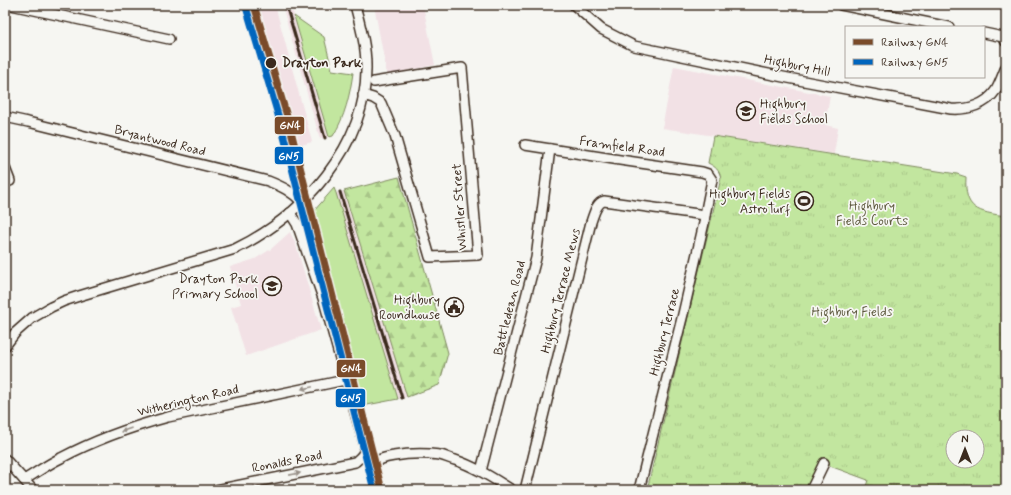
<svg xmlns="http://www.w3.org/2000/svg" width="1011" height="495" viewBox="0 0 1011 495" font-family="Mynerve,sans-serif">
  <style>
    .built { fill: #f2e1e5 }
    .green { fill: #c2e69f; stroke: #7e885e }
    .forest { fill: url(#forest-firs); stroke: #7e885e }
    .park { fill: url(#park-tufts); stroke: #7e885e; fill-rule: evenodd }
    .lines { fill: none; stroke-linecap: round; stroke-linejoin: round }
    .minor-casing { stroke: #3b2a1e; stroke-width: 12 }
    .minor { stroke: #f6f6f2; stroke-width: 9 }
    .rail { stroke: #3b2a1e; stroke-width: 3 }
    .rail-1-casing { stroke: #f6f6f2; stroke-width: 10 }
    .rail-2-casing { stroke: #f6f6f2; stroke-width: 10 }
    .rail-1 { stroke: #7a4b2a; stroke-width: 7 }
    .rail-2 { stroke: #0065bd; stroke-width: 7 }
    .oneway { fill: #989088 }
    .stop-dot { fill: #3b2a1e; stroke: #f6f6f2; stroke-width: 1.5 }
    .labels { text-anchor: middle; dominant-baseline: central; stroke-width: 3.5; stroke-linejoin: round; paint-order: stroke }
    .stop-label { font-size: 13px; font-weight: bold; fill: #3b2a1e; stroke: #f6f6f2; text-anchor: start }
    .street-label { font-size: 13px; fill: #3b2a1e; stroke: #f6f6f2 }
    .poi-label { font-size: 13px; fill: #3b2a1e; stroke: #f6f6f2; text-anchor: end }
    .park-label { font-size: 13px; fill: #5d593e; stroke: #f6f6f2 }
    .line-badge { stroke: #f6f6f2; stroke-width: 1.5 }
    .badge-label { font-size: 11px; text-anchor: middle; font-weight: bold; fill: #fff }
  </style>
  <defs>
    <pattern id="forest-firs" width="22" height="20" patternUnits="userSpaceOnUse"><rect width="22" height="20" fill="#c2e69f"/><path d="M5 1l3.5 6h-7zM16 11l3.5 6h-7z" fill="#a8c588"/></pattern>
    <pattern id="park-tufts" width="24" height="20" patternUnits="userSpaceOnUse"><rect width="24" height="20" fill="#c2e69f"/><path d="M3 7l-1-3M5 7V3M7 7l1-3M15 17l-1-3M17 17v-4M19 17l1-3" fill="none" stroke="#a8c588"/></pattern>
  </defs>
  <rect width="100%" height="100%" fill="#f6f6f2"/>
  <filter id="ink" filterUnits="userSpaceOnUse"><feTurbulence type="fractalNoise" baseFrequency=".025" numOctaves="2"/><feDisplacementMap in="SourceGraphic" scale="8" xChannelSelector="R" yChannelSelector="G"/><feConvolveMatrix kernelMatrix="1 2 1 2 8 2 1 2 1" color-interpolation-filters="sRGB"/></filter>
  <g filter="url(#ink)">
    <g class="built">
      <path d="M243,5H275L312,142L288,149Z"/>
      <path d="M282,5H291L310,75L329,137L320,139Z"/>
      <path d="M374,5H423L435,65L387,75Z"/>
      <path d="M674,66L830,96L825,125L838,128L834,154L662,128Z"/>
      <path d="M344,191L407,397L398,399L336,193Z"/>
      <path d="M290,232L296,245L321,330L246,356L231,307L241,304L230,267L255,259L271,249Z"/>
    </g>
    <g class="green">
      <path d="M294,16L324,37L332,70L353,73C350,94 345,117 333,136L329,137Z"/>
      <path d="M334,188L336,193L398,399L362,406L332,298L307,219Z"/>
    </g>
    <path class="forest" d="M399,177L448,353L439,385L407,397L344,191Z"/>
    <path class="park" d="M713,136L957,174L966,177C964,210 978,212 1006,216V490H865L868,480L819,462L806,490H647L721,178C719,170 716,167 708,163ZM953,437H977V461H953Z"/>
    <g class="lines">
      <defs>
        <g id="minor">
          <path d="M11,5L169,39"/>
          <path d="M574,5L601,29L634,46L788,78L951,109C968,110 986,105 996,90C1000,83 1003,74 1006,67"/>
          <path d="M841,5L949,27"/>
          <path d="M984,33L1003,37L1006,42"/>
          <path d="M363,95L373,98L381,103L395,136L430,257L478,255L462,68L380,81L374,82"/>
          <path d="M5,117L28,122L268,181C283,187 291,191 302,202"/>
          <path d="M525,145L620,160L702,172L708,174L712,180L705,215L704,223L683,314L639,490"/>
          <path d="M5,168L10,181"/>
          <path d="M5,346L15,333L32,318L51,307L64,301L79,296L235,249C303,216 368,145 366,65C366,45 360,25 355,5"/>
          <path d="M5,459L33,490"/>
          <path d="M481,471L536,258L550,149"/>
          <path d="M24,480C36,473 48,464 61,458C95,440 131,427 168,417L345,380"/>
          <path d="M216,490L355,462C362,456 365,454 364,445L324,301L297,224L290,213"/>
          <path d="M376,490C370,468 368,460 394,456C410,453 425,453 440,455C445,456 450,459 455,460C476,467 494,479 512,490"/>
          <path d="M525,490L591,222C594,214 596,203 604,201L705,215"/>
          <path d="M811,490L824,463"/>
        </g>
      </defs>
      <use href="#minor" class="minor-casing"/>
      <use href="#minor" class="minor"/>
      <g class="rail">
        <path d="M286,5L325,138"/>
        <path d="M340,192L402,398"/>
      </g>
      <defs>
        <path id="rail-1" d="M254,5L289,123L382,490"/>
        <path id="rail-2" d="M246,7L281,125L374,490"/>
      </defs>
      <use href="#rail-1" class="rail-1-casing"/>
      <use href="#rail-2" class="rail-2-casing"/>
      <use href="#rail-1" class="rail-1"/>
      <use href="#rail-2" class="rail-2"/>
    </g>
    <defs><path id="oneway-solid" d="M-6-.8H1V-3.2L6.5 0L1 3.2V.8H-6Z"/></defs>
    <g class="oneway">
      <use href="#oneway-solid" transform="translate(307 388) rotate(168)"/>
      <use href="#oneway-solid" transform="translate(126 430) rotate(160)"/>
      <use href="#oneway-solid" transform="translate(295 474) rotate(-11)"/>
    </g>
  </g>
  <defs>
    <symbol id="school-ring" viewBox="-11 -11 22 22"><circle r="9.5" fill="#f6f6f2" stroke="#3b2a1e" stroke-width="1.5"/><path d="M0-5L7-2L0 1L-7-2ZM-4 1L0 2.5L4 1V4Q0 6-4 4Z" fill="#3b2a1e"/></symbol>
    <symbol id="stadium-ring" viewBox="-11 -11 22 22"><circle r="9.5" fill="#f6f6f2" stroke="#3b2a1e" stroke-width="1.5"/><path d="M0-5a6.5 5 0 1 0 0 10a6.5 5 0 1 0 0-10ZM-3.5-1.8h7v3.6h-7Z" fill="#3b2a1e"/></symbol>
    <symbol id="civic-ring" viewBox="-11 -11 22 22"><circle r="9.5" fill="#f6f6f2" stroke="#3b2a1e" stroke-width="1.5"/><path d="M-.6-6.5H3V-4.5H.6V-3L4-1V1h2V6H-6V1h2V-1L-.6-3ZM-1.2 2.5V6h2.4V2.5Z" fill="#3b2a1e"/></symbol>
  </defs>
  <g fill-rule="evenodd">
    <use href="#school-ring" x="735" y="100" width="22" height="22"/>
    <use href="#stadium-ring" x="793" y="190" width="22" height="22"/>
    <use href="#school-ring" x="261" y="275" width="22" height="22"/>
    <use href="#civic-ring" x="443" y="296" width="22" height="22"/>
  </g>
  <circle class="stop-dot" cx="271" cy="63" r="6"/>
  <g class="labels">
    <g class="stop-label">
      <text x="282" y="63">Drayton Park</text>
    </g>
    <g class="street-label">
      <text transform="translate(797 66) rotate(11)">Highbury Hill</text>
      <text transform="translate(160 141) rotate(14)">Bryantwood Road</text>
      <text transform="translate(622 147) rotate(8)">Framfield Road</text>
      <text transform="translate(460 207) rotate(-94)">Whistler Street</text>
      <text transform="translate(561 291) rotate(-76)">Highbury Terrace Mews</text>
      <text transform="translate(510 308) rotate(-76)">Battledean Road</text>
      <text transform="translate(665 332) rotate(-76)">Highbury Terrace</text>
      <text transform="translate(188 401) rotate(-13)">Witherington Road</text>
      <text transform="translate(287 462) rotate(-11)">Ronalds Road</text>
    </g>
    <g class="poi-label">
      <text x="760" y="104" text-anchor="start">Highbury<tspan x="760" dy="15">Fields School</tspan></text>
      <text x="790" y="194">Highbury Fields<tspan x="790" dy="15">AstroTurf</tspan></text>
      <text x="258" y="279">Drayton Park<tspan x="258" dy="15">Primary School</tspan></text>
      <text x="440" y="300">Highbury<tspan x="440" dy="15">Roundhouse</tspan></text>
    </g>
    <g class="park-label">
      <text x="872" y="206">Highbury<tspan x="872" dy="15">Fields Courts</tspan></text>
      <text x="852" y="312">Highbury Fields</text>
    </g>
  </g>
  <g class="line-badge">
    <rect x="274" y="116" width="31" height="19" rx="4" fill="#7a4b2a"/>
    <rect x="274" y="146" width="30" height="19" rx="4" fill="#0065bd"/>
    <rect x="336" y="359" width="30" height="19" rx="4" fill="#7a4b2a"/>
    <rect x="335" y="388" width="31" height="20" rx="4" fill="#0065bd"/>
  </g>
  <g class="badge-label">
    <text x="290" y="129">GN4</text>
    <text x="289" y="160">GN5</text>
    <text x="351" y="372">GN4</text>
    <text x="351" y="402">GN5</text>
  </g>
  <rect width="1011" height="495" fill="none" stroke="#f6f6f2" stroke-width="20"/>
  <rect x="10" y="10" width="991" height="475" fill="none" stroke="#3b2a1e" stroke-width="1.5" filter="url(#ink)"/>
  <rect x="845" y="26" width="140" height="52" fill="#f6f6f2" stroke="#aba49d"/>
  <rect x="853" y="39" width="20" height="6" fill="#7a4b2a" stroke="#aba49d"/>
  <text x="881" y="46" font-size="12" fill="#3b2a1e">Railway GN4</text>
  <rect x="853" y="59" width="20" height="6" fill="#0065bd" stroke="#aba49d"/>
  <text x="881" y="66" font-size="12" fill="#3b2a1e">Railway GN5</text>
  <g transform="translate(965 449)"><circle r="19" fill="#f6f6f2" stroke="#aba49d"/>
  <path d="M0-3L7 15L0 10L-7 15Z" fill="#3b2a1e"/>
  <text y="-6" font-size="11" font-weight="bold" text-anchor="middle" fill="#3b2a1e">N</text>
  </g>
</svg>
